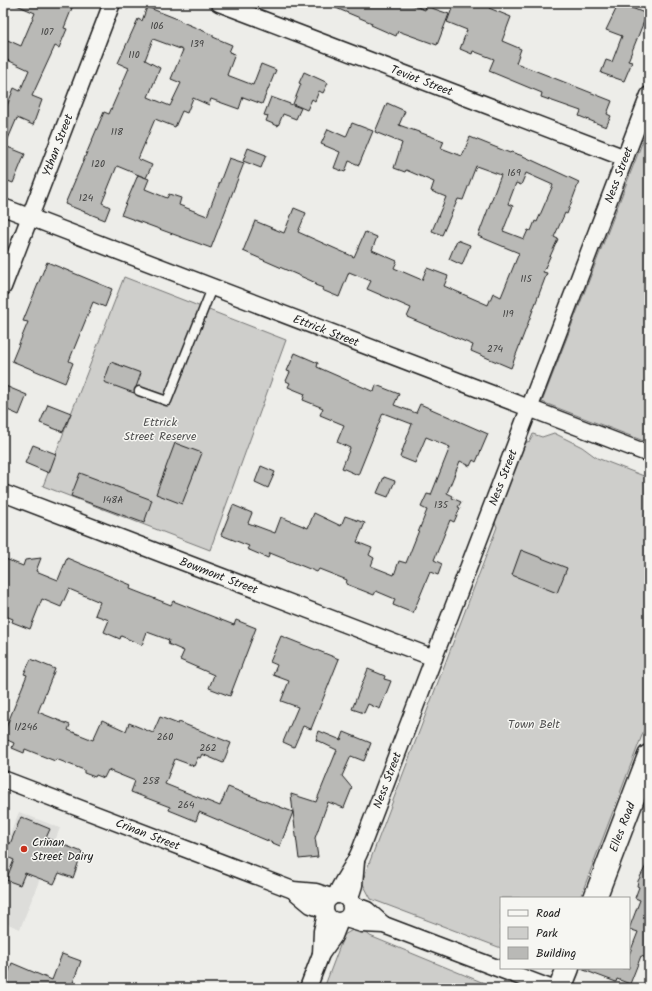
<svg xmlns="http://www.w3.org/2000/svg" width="652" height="991" viewBox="0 0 652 991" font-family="Kalam,sans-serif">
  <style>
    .built { fill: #ddddda }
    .green { fill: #cececb; stroke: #757574 }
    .building { fill: #b9b9b6; stroke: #1c1c1c; fill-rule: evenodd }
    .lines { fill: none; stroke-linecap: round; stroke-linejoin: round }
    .service-casing { stroke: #1c1c1c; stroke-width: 11 }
    .minor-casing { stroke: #1c1c1c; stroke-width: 19 }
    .secondary-casing { stroke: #1c1c1c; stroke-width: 25 }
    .service { stroke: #f6f6f2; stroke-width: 8 }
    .minor { stroke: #f6f6f2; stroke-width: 16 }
    .secondary { stroke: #f6f6f2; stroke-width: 22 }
    .poi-dot { fill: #c8321e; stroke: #f6f6f2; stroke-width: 1.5 }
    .labels { text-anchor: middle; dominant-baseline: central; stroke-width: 3; stroke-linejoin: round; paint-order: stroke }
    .number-label { font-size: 10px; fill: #434342 }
    .street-label { font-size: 12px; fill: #1c1c1c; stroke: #f6f6f2 }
    .park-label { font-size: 12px; fill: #515151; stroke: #f6f6f2 }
    .poi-label { font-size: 12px; fill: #1c1c1c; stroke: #f6f6f2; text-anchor: start }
  </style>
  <rect width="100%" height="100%" fill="#edede9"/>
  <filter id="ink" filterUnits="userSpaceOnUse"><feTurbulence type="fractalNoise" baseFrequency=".025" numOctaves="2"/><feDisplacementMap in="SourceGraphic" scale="8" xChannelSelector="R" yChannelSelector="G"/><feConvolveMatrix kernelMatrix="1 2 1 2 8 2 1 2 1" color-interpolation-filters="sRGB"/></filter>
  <g filter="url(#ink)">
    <path class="built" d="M19,812L60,828L20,929L3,922V852Z"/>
    <g class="green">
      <path d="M649,125V443L542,402Z"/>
      <path d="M124,277L286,340L210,550L43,486Z"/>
      <path d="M554,433L582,447L597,458L649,478V717L580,898H501V948L371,899L362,882L497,527L493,518L521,444L530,441L533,434L542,437Z"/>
      <path d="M354,929H362L370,936L496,988H324L344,935Z"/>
    </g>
    <g class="building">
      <path d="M12,3H74L64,28L67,29L59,48L55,46L32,96L42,100L33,125L17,118L5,146L25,154L13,183L3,179V116L14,88L20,91L29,70L3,58V38L21,46L35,13Z"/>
      <path d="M324,3H408L425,10L426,6L449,14L437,45L398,31L396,36L371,25L372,23Z"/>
      <path d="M454,3H491L489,8L511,17L502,41L521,49L516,63L612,101L607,114L611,116L606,127L579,116L581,111L541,97L542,93L489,71L494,59L473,51L472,54L460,49L467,30L447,22Z"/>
      <path d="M619,3L647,14L628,61L632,62L624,81L601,73L606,60L612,62L622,36L606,30Z"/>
      <path d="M147,7L180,20V21L213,35V37L232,45L229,52L235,54L227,75L253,85L261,64L276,70L262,104L243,97L239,109L211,99L209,105L193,98L187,113L182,111L175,127L155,119L138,159L152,165L146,178L117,166L102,203L110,207L105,220L65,204L104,112L109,114L129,68L118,63L138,19L142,21ZM153,39L183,50L171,79L181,83L170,106L148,97L160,68L145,60Z"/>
      <path d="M304,72L328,83L323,93L319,91L315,101L312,99L307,110L293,104L301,84L299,83Z"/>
      <path d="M271,97L301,108L296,119L283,114L278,126L266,121L268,116L264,115Z"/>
      <path d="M387,103L405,111L399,125L444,141L441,148L462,156L470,137L510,153L511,152L523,156L579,182L567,214L565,213L554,237L558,239L543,272L547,273L511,368L471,351L473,345L407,317L411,308L367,289L371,281L349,272L339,297L322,290L323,288L315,285L316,283L243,251L255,221L284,233L294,208L306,213L298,232L354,257L365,232L377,237L372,250L397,261L394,268L422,280L427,268L448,276L444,286L488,305L493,293L501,297L519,253L478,236L501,175L476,166L463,200L458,199L442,235L432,231L446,197L431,191L434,182L406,170L405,172L394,168L402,143L375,132ZM526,173L553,185L537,222L535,221L531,231L528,230L524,239L503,231L513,206L508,204L516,183L521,185Z"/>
      <path d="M352,123L373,131L359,165L349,161L345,172L334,168L340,152L321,144L328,129L346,137Z"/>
      <path d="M248,148L266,155L261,168L243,161Z"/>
      <path d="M229,158L244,163L211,248L121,215L138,175L149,179L145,189L167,198L169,194L181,198L179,205L207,216Z"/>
      <path d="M457,240L470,245L462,265L449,259Z"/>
      <path d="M47,262L112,289L105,307L93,302L69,361L73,363L65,383L12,361L28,322L23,321Z"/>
      <path d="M295,353L318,363L317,367L374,392L376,385L399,394L394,405L416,413L420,404L488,434L476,462L473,460L470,466L460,461L447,493L453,496L452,498L461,502L458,507L460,508L454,522L450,520L434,560L442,564L438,575L430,572L413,613L393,605L395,599L376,591L374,595L346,584L347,580L319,569L317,572L270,553L268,558L247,549L249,546L221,535L233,505L252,513L248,523L275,533L281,517L308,528L314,513L341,526L345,516L365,523L357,542L372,548L369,555L374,558L371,566L394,575L399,561L406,563L427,510L421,507L427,494L431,495L450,447L426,437L415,463L400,457L412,424L383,413L358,475L342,468L350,448L337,442L344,425L320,415L323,408L303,400L305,394L288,387L290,383L286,381L290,372L287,371Z"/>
      <path d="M111,362L141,373L134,393L104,382Z"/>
      <path d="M3,385L27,395L19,415L3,408Z"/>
      <path d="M48,404L71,413L63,432L40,423Z"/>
      <path d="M175,443L202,453L182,504L156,494Z"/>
      <path d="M33,445L56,454L49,473L25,463Z"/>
      <path d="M261,466L275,472L268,488L255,482Z"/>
      <path d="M80,473L152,500L144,523L71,496Z"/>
      <path d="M384,477L395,481L388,497L377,493Z"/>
      <path d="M521,550L567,568L557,593L512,575Z"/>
      <path d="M3,558L23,566L25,560L41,558L36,571L58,580L67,558L131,585L130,589L171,605L173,601L234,625L236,620L256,628L230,696L209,688L214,675L180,660L184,651L168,644L169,640L147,632L142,645L121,636L120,639L104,632L109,620L95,615L100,602L69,589L61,607L42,599L30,629L12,622L13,619L3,615Z"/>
      <path d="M281,636L339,659L311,729L303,726L294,747L283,742L298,707L281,701L289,681L273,675L277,665L270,662Z"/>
      <path d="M31,659L55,669L38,712L70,725L68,730L93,740L102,720L126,731L129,723L153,733L160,717L178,724L179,722L231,743L223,763L202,754L200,758L198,757L194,766L175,759L165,784L220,806L228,787L293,812L291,794L316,802L337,750L316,740L319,731L341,740L344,732L371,743L364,761L351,756L342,776L352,788L344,808L328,802L315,838L318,857L299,859L293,812L280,846L199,812L196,821L169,810L170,807L131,792L135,781L108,770L104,778L96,775L95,777L84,773V770L56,759L55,761L25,749L24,753L12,748L14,743L3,738V735L27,675L24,674Z"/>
      <path d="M368,669L385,676L384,679L391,681L380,709L368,704L364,713L352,709Z"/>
      <path d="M21,817L50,829L46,838L82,852L73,878L59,873L54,884L25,873L20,885L6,880L14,860L3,855L8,843L10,844Z"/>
      <path d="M649,860V959L641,956L630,984L617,979L616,982L581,969L629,968V955L638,932L629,929L640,900L635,898L639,887L637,886L638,881Z"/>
      <path d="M62,954L81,961L71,988H6L7,985L4,984L12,963L52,980Z"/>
    </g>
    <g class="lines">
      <defs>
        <path id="service" d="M139,391L167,401L212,288"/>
        <g id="minor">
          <path id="s1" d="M219,3L625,158"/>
          <path id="s2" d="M3,207L649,454"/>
          <path id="s3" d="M3,287L112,3"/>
          <path id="s4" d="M3,493L434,658"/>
          <path id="s5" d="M3,779L293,890L316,892L331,897"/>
          <path d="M293,890L311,905L325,910"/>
          <circle cx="338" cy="908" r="13"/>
          <path id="s6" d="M336,895C343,879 354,866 360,851L649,95"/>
          <path d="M349,901L354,885L356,861"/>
          <path d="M351,904L367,910L384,925"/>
          <path d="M346,919L362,924L384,925L550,988"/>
          <path d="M321,954L322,931L326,914"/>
          <path d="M308,988L321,954L334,936L340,921"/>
        </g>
        <g id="secondary">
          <path id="s7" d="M595,898L649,756"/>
          <path d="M560,988L568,968"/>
        </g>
      </defs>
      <use href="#service" class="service-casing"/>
      <use href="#minor" class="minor-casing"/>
      <use href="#secondary" class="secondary-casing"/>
      <use href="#service" class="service"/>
      <use href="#minor" class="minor"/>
      <use href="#secondary" class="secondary"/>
    </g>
  </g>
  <circle class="poi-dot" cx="24" cy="849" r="4"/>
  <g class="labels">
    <g class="number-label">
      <text x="157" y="26">106</text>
      <text x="47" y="32">107</text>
      <text x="197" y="44">139</text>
      <text x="134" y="55">110</text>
      <text x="117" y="132">118</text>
      <text x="98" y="164">120</text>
      <text x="514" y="173">169</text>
      <text x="86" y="198">124</text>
      <text x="526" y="279">115</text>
      <text x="508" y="314">119</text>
      <text x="495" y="349">274</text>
      <text x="113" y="500">148A</text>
      <text x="441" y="505">135</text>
      <text x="26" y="727">1/246</text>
      <text x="165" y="737">260</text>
      <text x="208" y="748">262</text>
      <text x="151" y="781">258</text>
      <text x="186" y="805">264</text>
    </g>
    <g class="street-label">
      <text stroke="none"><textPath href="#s1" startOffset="217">Teviot Street</textPath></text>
      <text stroke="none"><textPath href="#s3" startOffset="152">Ythan Street</textPath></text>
      <text stroke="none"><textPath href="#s6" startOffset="774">Ness Street</textPath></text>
      <text stroke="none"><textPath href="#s2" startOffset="346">Ettrick Street</textPath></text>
      <text stroke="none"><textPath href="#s6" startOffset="450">Ness Street</textPath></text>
      <text stroke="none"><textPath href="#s4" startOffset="231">Bowmont Street</textPath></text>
      <text stroke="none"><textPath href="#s6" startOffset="126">Ness Street</textPath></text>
      <text stroke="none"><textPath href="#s7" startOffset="76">Elles Road</textPath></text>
      <text stroke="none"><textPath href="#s5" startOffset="155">Crinan Street</textPath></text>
    </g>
    <g class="park-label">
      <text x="160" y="422">Ettrick<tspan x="160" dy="14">Street Reserve</tspan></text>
      <text x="534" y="724">Town Belt</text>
    </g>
    <g class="poi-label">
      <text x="32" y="842">Crinan<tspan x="32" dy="14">Street Dairy</tspan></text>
    </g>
  </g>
  <rect width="652" height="991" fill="none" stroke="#f6f6f2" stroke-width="16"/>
  <rect x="8" y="8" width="636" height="975" fill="none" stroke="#1c1c1c" stroke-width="1.5" filter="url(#ink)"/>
  <rect x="500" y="897" width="130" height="72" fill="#f6f6f2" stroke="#9f9f9c"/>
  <rect x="508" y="910" width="20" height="6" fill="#f6f6f2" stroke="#9f9f9c"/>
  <text x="536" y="917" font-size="12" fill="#1c1c1c">Road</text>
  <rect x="508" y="927" width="20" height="12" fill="#cececb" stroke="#9f9f9c"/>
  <text x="536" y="937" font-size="12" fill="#1c1c1c">Park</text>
  <rect x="508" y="947" width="20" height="12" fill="#b9b9b6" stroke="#9f9f9c"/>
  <text x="536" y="957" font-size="12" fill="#1c1c1c">Building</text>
</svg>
